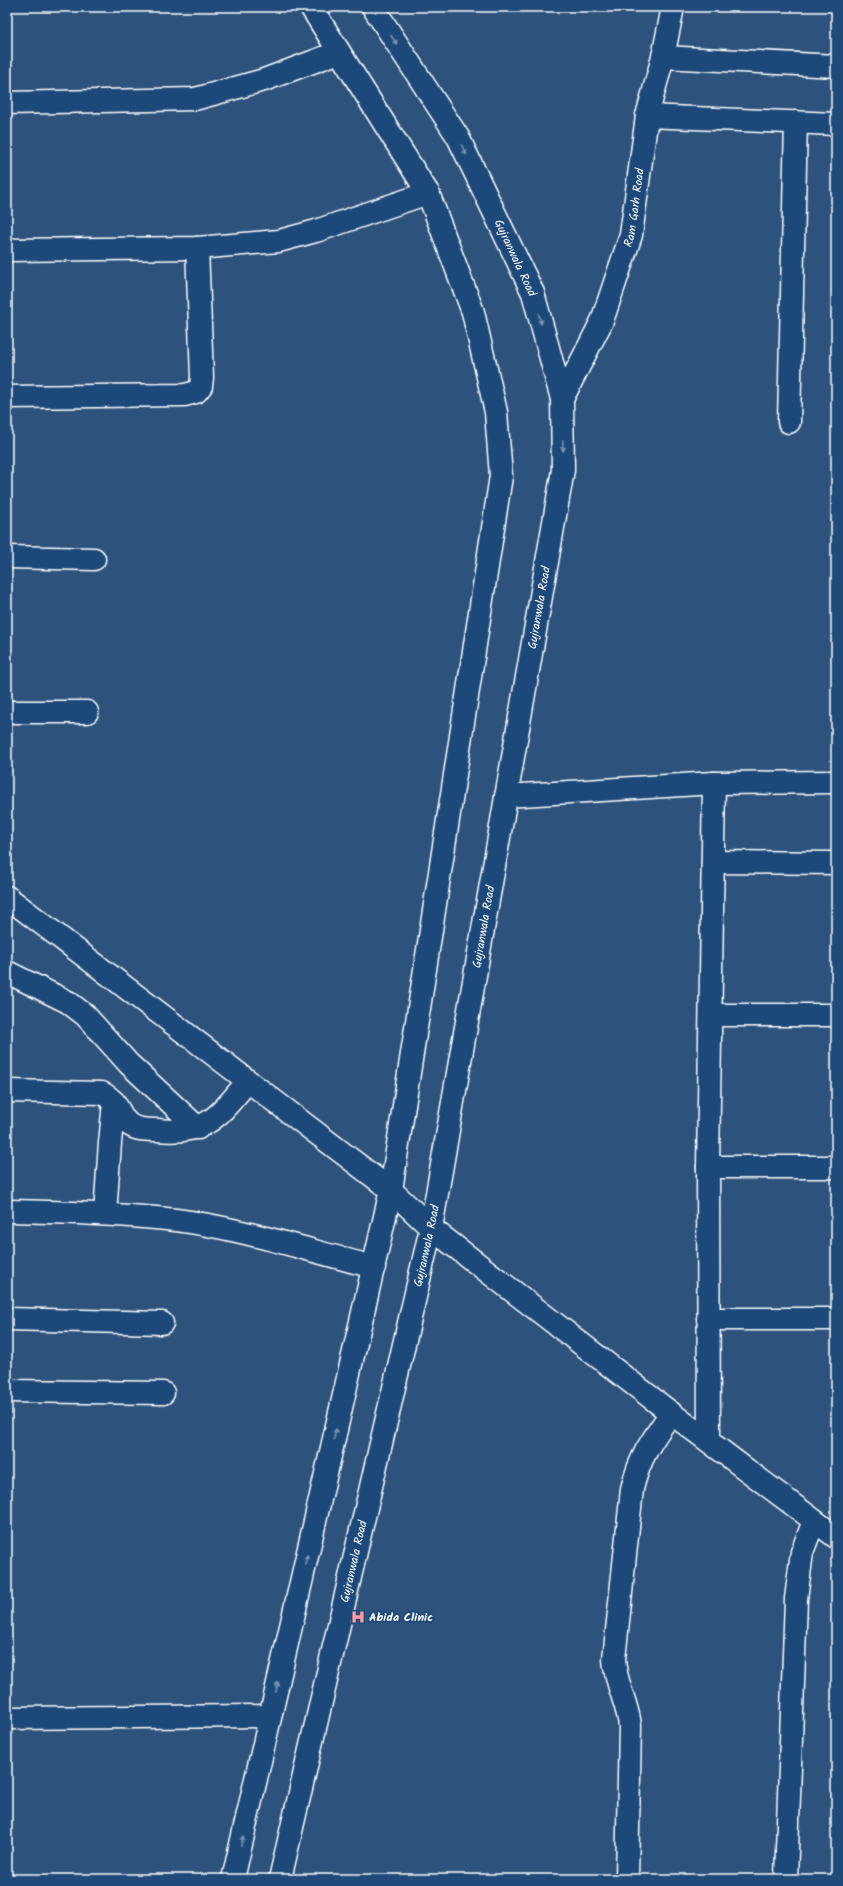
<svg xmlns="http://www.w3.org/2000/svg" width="843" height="1886" viewBox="0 0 843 1886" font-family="Kalam,sans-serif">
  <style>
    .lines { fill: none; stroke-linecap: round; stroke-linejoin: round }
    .minor-casing { stroke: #fff; stroke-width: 25 }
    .secondary-casing { stroke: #fff; stroke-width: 25 }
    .trunk-casing { stroke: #fff; stroke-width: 25 }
    .minor { stroke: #1f4a7a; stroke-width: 22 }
    .secondary { stroke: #1f4a7a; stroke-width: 22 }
    .trunk { stroke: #1f4a7a; stroke-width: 22 }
    .oneway { fill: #7992af }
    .labels { text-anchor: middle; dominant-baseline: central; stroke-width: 4; stroke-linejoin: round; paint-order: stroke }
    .street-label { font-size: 12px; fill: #fff; stroke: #1f4a7a }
    .poi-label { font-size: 12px; font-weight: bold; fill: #fff; stroke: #1f4a7a; text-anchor: start }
  </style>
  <rect width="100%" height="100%" fill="#2d537c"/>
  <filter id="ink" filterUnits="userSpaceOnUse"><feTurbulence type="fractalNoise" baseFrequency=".025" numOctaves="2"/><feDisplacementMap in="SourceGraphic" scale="8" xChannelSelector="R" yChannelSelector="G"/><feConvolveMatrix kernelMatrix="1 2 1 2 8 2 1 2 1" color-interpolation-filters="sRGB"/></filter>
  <g filter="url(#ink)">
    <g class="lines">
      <defs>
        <g id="minor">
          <path d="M663,57L836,66"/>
          <path d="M7,103L195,99L264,80L339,52"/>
          <path d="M647,116L836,124"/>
          <path d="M7,250L197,248L279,241L316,231L428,193"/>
          <path d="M7,397L185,395L196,392L201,386L202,377L197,248"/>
          <path d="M789,422L796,122"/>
          <path d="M7,557L94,559"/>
          <path d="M7,712H87"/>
          <path d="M506,796L714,783L836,782"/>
          <path d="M713,862L836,863"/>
          <path d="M7,972L68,1002L85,1015L129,1064L198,1128"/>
          <path d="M711,1015H836"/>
          <path d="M7,1091L102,1093C121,1103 118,1117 130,1125C137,1130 148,1130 157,1130C208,1135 218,1116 248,1081"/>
          <path d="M708,1167H836"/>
          <path d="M7,1211C63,1212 120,1214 176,1220C241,1228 310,1251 374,1267"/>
          <path d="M105,1214L110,1143L114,1102"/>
          <path d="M7,1319L162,1323"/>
          <path d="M708,1319H836"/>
          <path d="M7,1391L163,1393"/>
          <path d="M709,1441L708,1167L714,783"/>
          <path d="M7,1718L270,1716"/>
          <path d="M627,1879L630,1725C627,1702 615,1682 614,1659L632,1489C640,1456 652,1440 671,1413"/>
          <path d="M786,1879L796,1599L802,1552L814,1521"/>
        </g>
        <g id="secondary">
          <path id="s1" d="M562,399L602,321L631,235L647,116L663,57L673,7"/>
          <path d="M7,897L391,1190L431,1228L671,1413L836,1537"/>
        </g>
        <g id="trunk">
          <path d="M233,1879L391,1190L501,476L496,412L473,312L428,193L311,7"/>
          <path id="s2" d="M280,1879L431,1228L563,470L562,399L533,293L458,137L373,7"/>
        </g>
      </defs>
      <use href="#minor" class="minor-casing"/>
      <use href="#secondary" class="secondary-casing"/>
      <use href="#trunk" class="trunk-casing"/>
      <use href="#minor" class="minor"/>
      <use href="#secondary" class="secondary"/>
      <use href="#trunk" class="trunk"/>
    </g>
    <defs><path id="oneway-solid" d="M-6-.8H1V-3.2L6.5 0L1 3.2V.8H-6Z"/></defs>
    <g class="oneway">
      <use href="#oneway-solid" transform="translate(394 40) rotate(57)"/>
      <use href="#oneway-solid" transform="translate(464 150) rotate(64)"/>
      <use href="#oneway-solid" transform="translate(540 319) rotate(75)"/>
      <use href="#oneway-solid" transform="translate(563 446) rotate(89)"/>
      <use href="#oneway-solid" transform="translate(335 1434) rotate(-77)"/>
      <use href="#oneway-solid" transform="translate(306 1560) rotate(-77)"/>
      <use href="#oneway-solid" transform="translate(277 1687) rotate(-77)"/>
      <use href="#oneway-solid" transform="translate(242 1841) rotate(-77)"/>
    </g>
  </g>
  <defs>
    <symbol id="hospital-bare" viewBox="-9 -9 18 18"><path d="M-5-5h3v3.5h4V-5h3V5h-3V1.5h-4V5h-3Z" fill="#ff9aa2" stroke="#1f4a7a" stroke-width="2.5" paint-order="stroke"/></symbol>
  </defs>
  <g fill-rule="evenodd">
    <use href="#hospital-bare" x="348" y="1607" width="20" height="20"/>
  </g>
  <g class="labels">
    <g class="street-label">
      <text stroke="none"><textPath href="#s1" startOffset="206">Ram Garh Road</textPath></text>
      <text transform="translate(515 258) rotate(65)">Gujranwala Road</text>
      <text stroke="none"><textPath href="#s2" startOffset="1298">Gujranwala Road</textPath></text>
      <text stroke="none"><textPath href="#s2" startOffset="974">Gujranwala Road</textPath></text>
      <text stroke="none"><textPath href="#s2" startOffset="650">Gujranwala Road</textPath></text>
      <text stroke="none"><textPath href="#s2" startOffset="326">Gujranwala Road</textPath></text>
    </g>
    <g class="poi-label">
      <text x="369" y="1617">Abida Clinic</text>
    </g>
  </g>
  <rect width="843" height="1886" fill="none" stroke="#1f4a7a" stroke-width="24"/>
  <rect x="12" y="12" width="819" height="1862" fill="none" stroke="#fff" stroke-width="1.5" filter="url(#ink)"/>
</svg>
